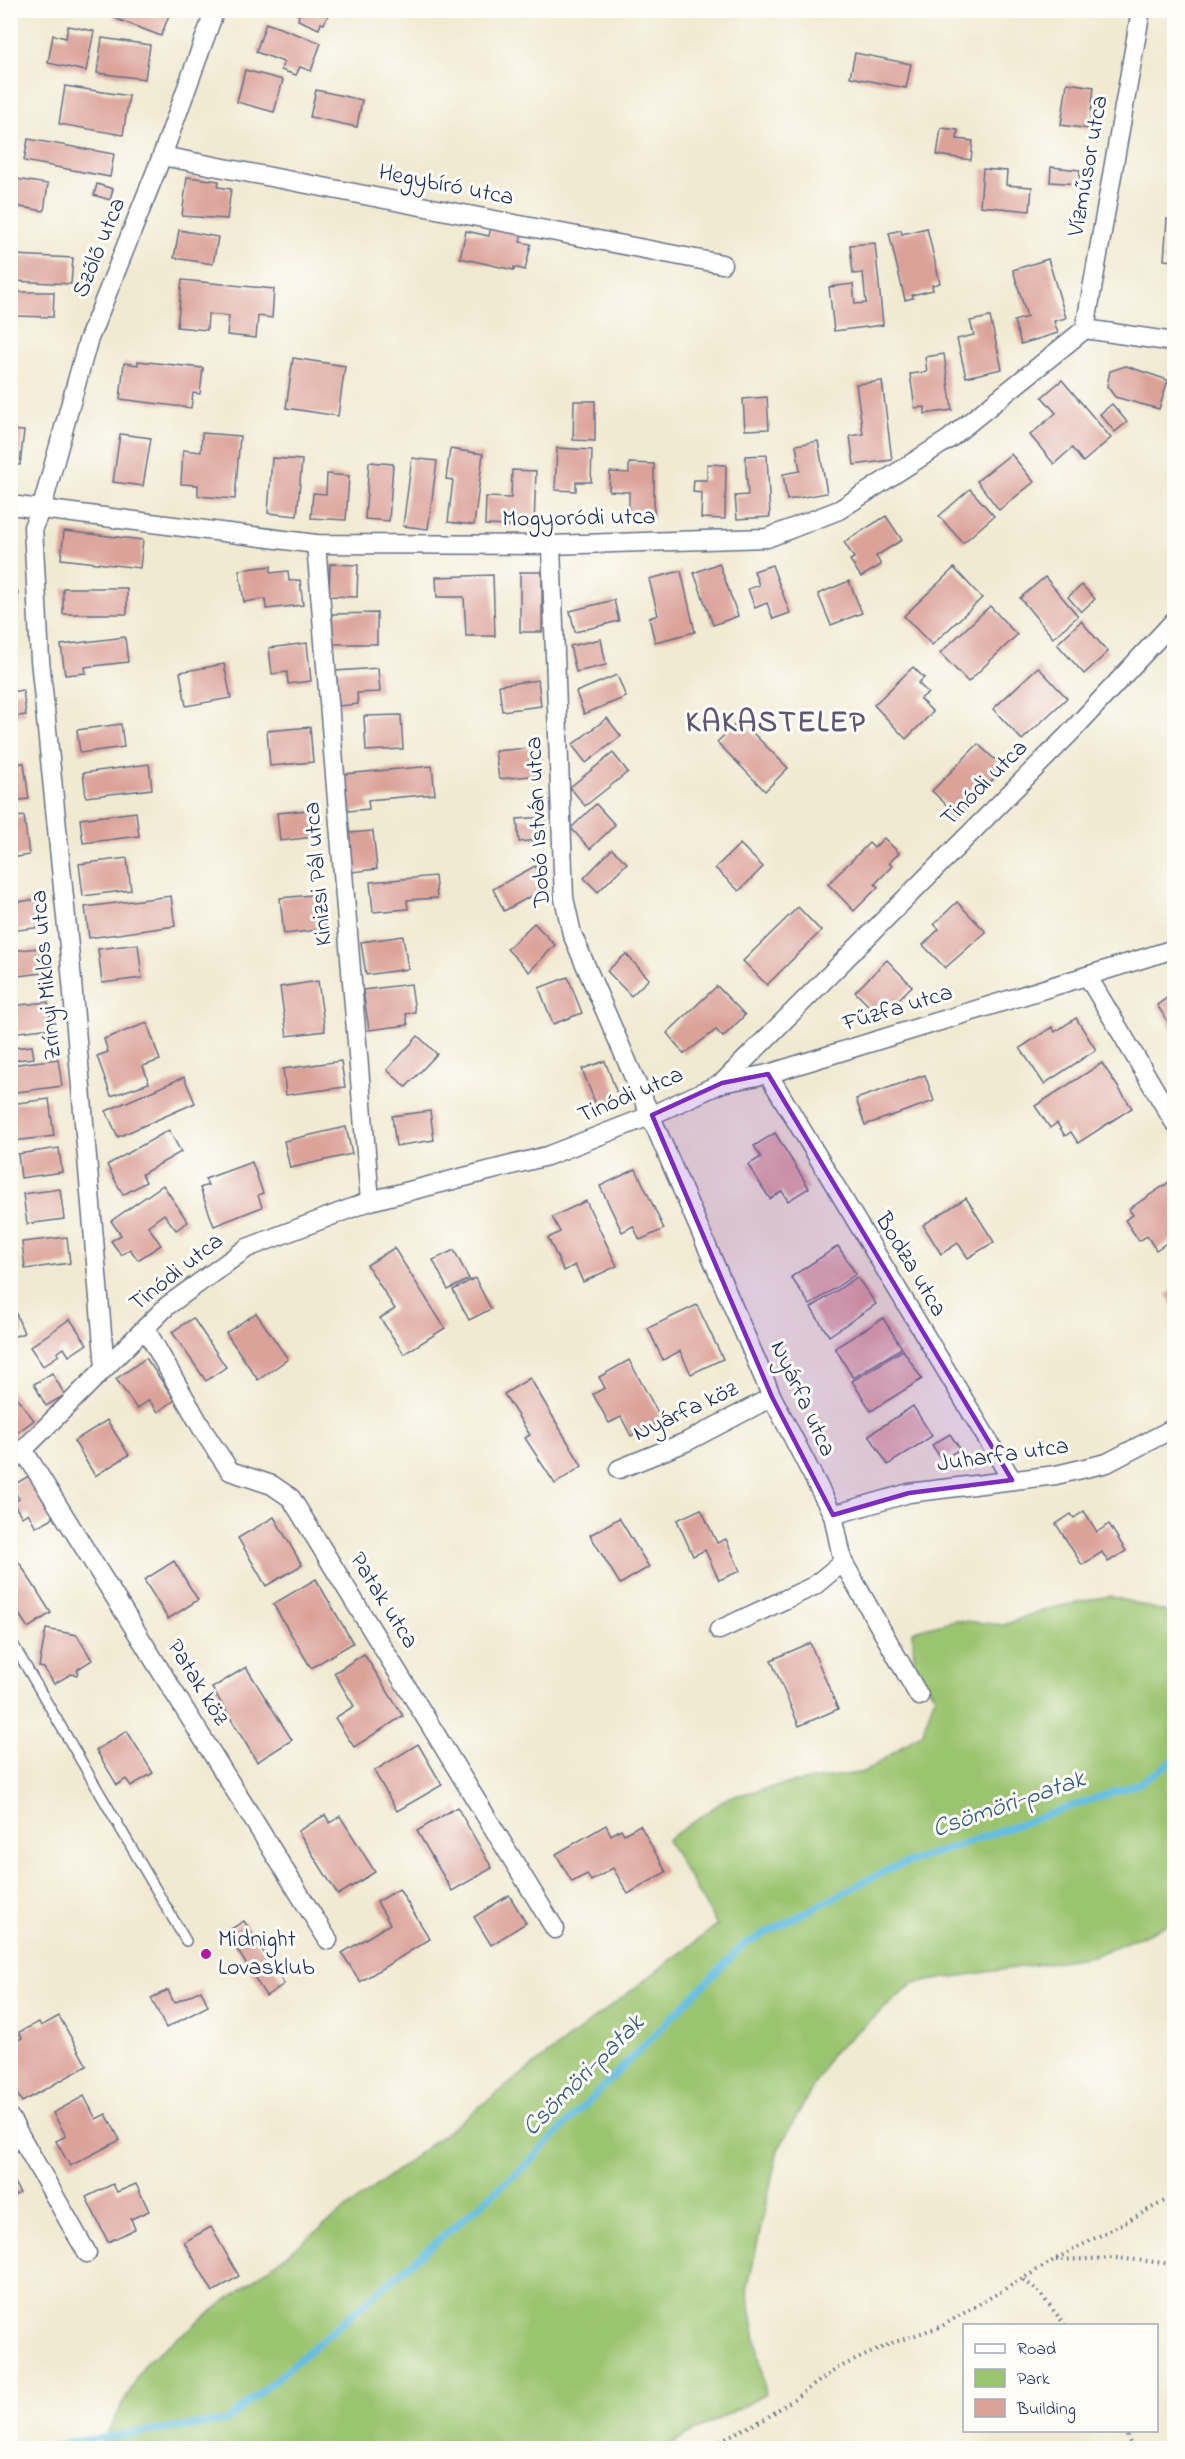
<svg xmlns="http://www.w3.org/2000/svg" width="1185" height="2459" viewBox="0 0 1185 2459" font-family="'Indie Flower',sans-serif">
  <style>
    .green { fill: #9bc470; stroke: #5b7a67; stroke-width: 1.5 }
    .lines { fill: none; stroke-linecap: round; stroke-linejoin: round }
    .stream { stroke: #65bee2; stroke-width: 7 }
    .building { fill: #dba299 }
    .service-casing { stroke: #667087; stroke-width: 12 }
    .minor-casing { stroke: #667087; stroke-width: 21 }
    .path { stroke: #667087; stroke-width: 4; stroke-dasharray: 1.5 4.5; stroke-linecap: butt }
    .service { stroke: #fff; stroke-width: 9 }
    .minor { stroke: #fff; stroke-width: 18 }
    .marked { fill: #7b2cbf; fill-opacity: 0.2; stroke: #7b2cbf; stroke-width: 4.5; stroke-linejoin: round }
    .poi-dot { fill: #b5179e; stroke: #fdfcf7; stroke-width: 2 }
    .labels { text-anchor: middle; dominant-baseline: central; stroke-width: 6; stroke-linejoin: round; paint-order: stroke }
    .street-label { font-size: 24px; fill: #1b2f5e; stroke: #fdfcf7 }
    .poi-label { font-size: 24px; fill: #1b2f5e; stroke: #fdfcf7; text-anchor: start }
    .water-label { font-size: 26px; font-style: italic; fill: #315a86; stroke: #fdfcf7 }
    .district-label { font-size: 30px; font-weight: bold; letter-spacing: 1.5px; fill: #5e5773; stroke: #fdfcf7 }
  </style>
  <rect width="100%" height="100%" fill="#fdfcf7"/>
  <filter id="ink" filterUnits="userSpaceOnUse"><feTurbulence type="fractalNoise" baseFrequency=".0167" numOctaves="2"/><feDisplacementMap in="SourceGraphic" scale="12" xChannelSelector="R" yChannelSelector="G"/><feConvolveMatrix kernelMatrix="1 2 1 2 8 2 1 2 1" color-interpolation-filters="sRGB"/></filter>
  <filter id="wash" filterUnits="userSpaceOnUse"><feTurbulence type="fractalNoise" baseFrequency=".008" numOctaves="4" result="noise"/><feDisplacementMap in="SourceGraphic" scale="24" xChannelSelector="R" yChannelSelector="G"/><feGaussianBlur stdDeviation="1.35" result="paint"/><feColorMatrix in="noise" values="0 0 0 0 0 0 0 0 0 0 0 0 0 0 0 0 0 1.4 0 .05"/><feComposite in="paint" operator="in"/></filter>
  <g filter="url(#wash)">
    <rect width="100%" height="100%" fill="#f1ead2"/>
    <path class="green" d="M1109,1596L1174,1614V1922L1093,1956L914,1983L831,2054L778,2150L747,2290L766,2394L663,2448H99L146,2362L717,1925L667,1840L729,1797L791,1783L865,1772L923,1732L935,1695L914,1671L913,1631L955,1620L1004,1625L1042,1610Z"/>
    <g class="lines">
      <path class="stream" d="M50,2448L70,2442L227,2421L524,2167L743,1945L889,1869L1140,1783L1174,1760"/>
    </g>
    <g id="blocks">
      <g class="building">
        <path d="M117,10H171L161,36L114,18Z"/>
        <path d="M288,10H330L324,24L321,23L319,29L298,20L299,15Z"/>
        <path d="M266,23L321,43L311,71L300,67L296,75L281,70L284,62L256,52Z"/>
        <path d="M68,26L94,31L86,71L48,63L53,35L66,38Z"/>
        <path d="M102,38L150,45L145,79L97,73Z"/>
        <path d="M855,53L911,64L906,88L850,77Z"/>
        <path d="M245,70L283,80L274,112L237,102Z"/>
        <path d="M1067,83L1094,87L1089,129L1061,125Z"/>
        <path d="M65,86L129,96L123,135L59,124Z"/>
        <path d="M316,90L362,100L357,127L310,117Z"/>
        <path d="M941,128L958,130L957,139L973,141L971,160L937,155Z"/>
        <path d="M28,139L114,154L110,177L24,161Z"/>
        <path d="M1051,167L1080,170L1079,184L1050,182Z"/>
        <path d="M983,169L1007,171L1006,185L1032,187L1030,211L980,206Z"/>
        <path d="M187,177L219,181L218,187L231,189L227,219L182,216Z"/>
        <path d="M10,178L48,184L44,211L14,206V209H10Z"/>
        <path d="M97,184L113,189L110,200L94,195Z"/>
        <path d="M1167,219L1174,220V261L1164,260Z"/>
        <path d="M491,226L522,233L520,242L531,244L525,270L514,267V270L460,258L466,231L489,236Z"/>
        <path d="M927,228L940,283L932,285L933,290L912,295L913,298L905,300L889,233L901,230L902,234Z"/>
        <path d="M179,230L218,237L213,264L174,258Z"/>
        <path d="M875,243L883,325L834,331L829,287L853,284L855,304L866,303L863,273L853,274L850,245Z"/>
        <path d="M15,255L73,258L71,284L14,281Z"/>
        <path d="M1048,259L1066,318L1054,321L1058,333L1021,344L1014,321L1027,317L1013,270Z"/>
        <path d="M182,280L274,289L272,318L258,316L256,338L227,335L229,316L208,314L207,330L177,327Z"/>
        <path d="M12,292H54L53,317L12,316Z"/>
        <path d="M990,317L1002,369L966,377L957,339L974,335L970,321Z"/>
        <path d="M944,354L952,410L925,414V407L915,408L910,374L927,372L925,357Z"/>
        <path d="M293,358L345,366L338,416L286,408Z"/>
        <path d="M138,361L203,368L200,394L193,393L191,408L120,399L124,363L138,365Z"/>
        <path d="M1126,366L1168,380L1159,409L1115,397L1107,386L1110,371Z"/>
        <path d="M1062,380L1111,438L1083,462L1072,448L1054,464L1030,435L1056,413L1042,397Z"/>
        <path d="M882,381L892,460L854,465L850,436L863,434L856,384Z"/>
        <path d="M767,397L769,429L745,430L743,399Z"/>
        <path d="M574,401H595V441L573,440Z"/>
        <path d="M1112,404L1127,422L1115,432L1100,414Z"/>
        <path d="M10,430L24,431L20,465L10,464Z"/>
        <path d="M202,433L240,436L235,499L198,496V485L181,484L183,450L201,452Z"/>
        <path d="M120,434L151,438L143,486L113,482Z"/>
        <path d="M818,441L827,493L787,500L783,474L800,471L796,445Z"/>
        <path d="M557,448L592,450L591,482H576V491L555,490Z"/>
        <path d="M450,449L483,454L474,525L448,522L453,480L446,479Z"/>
        <path d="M1011,454L1034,482L999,510L977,481Z"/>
        <path d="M767,455L770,517L737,519L735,496L748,495L745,456Z"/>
        <path d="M272,458L302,460L297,516L268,513Z"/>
        <path d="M412,458L437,461L428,529L403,526Z"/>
        <path d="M369,462L393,464L389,521L365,519Z"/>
        <path d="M629,463L654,464V518L629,517V492L609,491L610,472L629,473Z"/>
        <path d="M707,464L726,465L725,519L701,518L702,493L693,492L694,480H707Z"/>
        <path d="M512,470L536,471L534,527L485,525L486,497L511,498Z"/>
        <path d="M327,474L349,476L346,520L311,518L313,493L326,494Z"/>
        <path d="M970,489L994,516L963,543L939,516Z"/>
        <path d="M886,516L902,540L876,556L881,565L861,577L850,560L854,558L844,542Z"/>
        <path d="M64,531L143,540L140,568L61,559Z"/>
        <path d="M719,563L738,616L713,625L694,573Z"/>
        <path d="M330,564L358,565L357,597L329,596Z"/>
        <path d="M772,565L790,613L773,619L767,603L755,608L748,589L759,585L754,571Z"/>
        <path d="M271,566V573L288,571L289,581L300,580L303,605L266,609L265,599L244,602L239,570Z"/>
        <path d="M954,568L982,598L932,645L904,616Z"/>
        <path d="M681,571L695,632L655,642L649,618L658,615L649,579Z"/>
        <rect x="520" y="572" width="22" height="60"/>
        <path d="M493,575L495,636H466L464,597H437L436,577Z"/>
        <path d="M1045,577L1078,616L1053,638L1020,598Z"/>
        <path d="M849,581L862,613L831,625L818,594Z"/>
        <path d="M1082,585L1095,599L1081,612L1068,597Z"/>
        <rect x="63" y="588" width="64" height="26"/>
        <path d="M10,592H18L17,633H10Z"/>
        <path d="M614,600L619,621L575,632L570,611Z"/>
        <path d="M990,606L1017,635L968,682L940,653Z"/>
        <path d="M377,613V644H333L332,614Z"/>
        <path d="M1081,621L1108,652L1084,674L1057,644Z"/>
        <path d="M125,637L128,662L85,667L86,673L65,675L61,645Z"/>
        <path d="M601,639L606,665L576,672L570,646Z"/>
        <path d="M307,643L311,681L288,684L287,672L272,674L269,648Z"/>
        <path d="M10,652L14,676L10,677Z"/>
        <path d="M224,664L231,698L186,706L180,672Z"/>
        <path d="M913,667L924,678L918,683L928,693L920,699L933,712L906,739L874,705Z"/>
        <path d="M1038,667L1067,698L1022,740L993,709Z"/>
        <path d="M378,668L380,692L357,693L358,704L339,706L336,671Z"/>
        <path d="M617,675L626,697L584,714L576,692Z"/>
        <path d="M538,680L541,706L502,711L499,685Z"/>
        <path d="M23,690L26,715L10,717V692Z"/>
        <path d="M401,715L403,749L366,751L364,716Z"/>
        <path d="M607,718L621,736L586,763L572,745Z"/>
        <path d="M740,720L788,768L765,791L717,742Z"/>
        <path d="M121,724L124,747L80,753L77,730Z"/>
        <path d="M310,727L313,762L270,766L267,731Z"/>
        <path d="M978,744L1004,768L958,816L932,791Z"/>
        <path d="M539,747L542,775L499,779L495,751Z"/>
        <path d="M613,753L628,772L585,806L570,787Z"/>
        <path d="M24,763L29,799L10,801V764Z"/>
        <path d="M149,764L152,789L86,797L83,773Z"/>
        <path d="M432,766L435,794L368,800L369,809L348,811L344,774Z"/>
        <path d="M596,804L615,825L590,849L571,828Z"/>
        <path d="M320,809L323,836L280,841L277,813Z"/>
        <path d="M136,812L139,836L83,843L80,819Z"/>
        <path d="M24,816L29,855L10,858V818Z"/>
        <path d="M545,817L547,839L519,842L517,819Z"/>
        <path d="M373,831L377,869L352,872L349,833Z"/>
        <path d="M884,838L899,853L889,863L892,866L875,884L878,887L854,911L828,884L869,843L874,848Z"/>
        <path d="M740,844L763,867L739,891L715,868Z"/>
        <path d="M612,849L627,863L598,892L584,878Z"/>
        <path d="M127,858L131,890L83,896L79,864Z"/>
        <path d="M535,866L546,888L504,911L493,889Z"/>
        <path d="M435,876L437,898L407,900L408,909L373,912L370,882Z"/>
        <path d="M322,894L326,929L284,934L280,898Z"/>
        <path d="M171,896L175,926L89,938L85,907Z"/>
        <path d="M39,899L42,927L10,931V903Z"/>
        <path d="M957,902L986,932L945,968L923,945L939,929L934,924Z"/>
        <path d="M798,907L821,931L767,985L743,961Z"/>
        <path d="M534,923L555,945L529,972L507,949Z"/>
        <path d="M403,936L408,969L366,975L361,942Z"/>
        <path d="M138,944L142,978L102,983L98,949Z"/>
        <path d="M39,948L43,973L10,977V951Z"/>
        <path d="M626,954L649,979L631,996L607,971Z"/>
        <path d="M887,960L912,986L894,1004L886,997L873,1010L855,992Z"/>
        <path d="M568,977L582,1013L553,1024L539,988Z"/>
        <path d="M318,981L325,1031L287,1036L280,987Z"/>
        <path d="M411,984L415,1012L406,1014L408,1025L369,1030L363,990Z"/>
        <path d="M717,986L745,1015L723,1037L716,1030L684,1054L667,1033Z"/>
        <path d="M1174,993V1031L1157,1005Z"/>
        <path d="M48,1002L52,1028L10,1033V1006Z"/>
        <path d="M1076,1018L1096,1050L1044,1084L1020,1048L1052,1027L1055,1032Z"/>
        <path d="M147,1023L160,1060L143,1066L149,1083L111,1096L97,1056L108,1052L104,1039Z"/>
        <path d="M418,1036L437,1054L406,1087L387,1070Z"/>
        <path d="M32,1046L34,1058L15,1060L13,1048Z"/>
        <path d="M58,1059L62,1086L10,1093V1065Z"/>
        <path d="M341,1061L345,1087L286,1095L283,1069Z"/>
        <path d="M605,1061L618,1096L596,1105L582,1069Z"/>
        <path d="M1102,1063L1132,1108L1078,1143L1071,1132L1065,1136L1057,1123L1050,1128L1035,1106Z"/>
        <path d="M925,1075L934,1101L865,1125L856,1099Z"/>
        <path d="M184,1077L195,1103L118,1137L106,1111Z"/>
        <path d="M49,1099L54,1136L13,1141L10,1104Z"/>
        <path d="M430,1111L434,1140L396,1146L392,1116Z"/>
        <path d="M346,1127L352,1154L290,1168L284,1141Z"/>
        <path d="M169,1130L181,1152L142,1174L146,1182L123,1195L107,1165Z"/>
        <path d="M775,1133L809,1188L788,1201L782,1191L770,1199L748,1165L761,1157L754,1146Z"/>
        <path d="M59,1148L62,1172L21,1178L18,1154Z"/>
        <path d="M252,1162L263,1193L258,1195L262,1207L214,1226L200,1188L208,1185L205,1179Z"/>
        <path d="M636,1169L664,1229L640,1240L633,1226L622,1232L600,1186Z"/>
        <path d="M1174,1179V1238L1156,1250L1147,1236L1139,1241L1125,1220L1133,1215L1129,1209Z"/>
        <path d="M163,1185L188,1222L176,1230L164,1214L148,1226L161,1245L138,1260L130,1249L121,1255L111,1241L121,1235L111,1221Z"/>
        <path d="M60,1189L64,1219L27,1224L23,1194Z"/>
        <path d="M966,1198L994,1242L968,1258L958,1243L941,1254L923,1225Z"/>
        <path d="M586,1201L617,1266L583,1282L575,1265L564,1271L548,1238L560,1232L552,1217Z"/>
        <path d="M67,1237L70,1263L25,1269L22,1242Z"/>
        <path d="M838,1246L856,1274L810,1305L791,1277Z"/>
        <path d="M394,1248L445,1328L404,1354L380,1318L395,1309L367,1265Z"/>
        <path d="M454,1250L469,1279L448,1290L433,1260Z"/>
        <path d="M857,1277L876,1304L829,1336L811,1308Z"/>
        <path d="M475,1278L491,1309L469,1320L453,1290Z"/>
        <path d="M1174,1289V1307L1166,1295Z"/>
        <path d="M10,1299L24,1333L10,1338Z"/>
        <path d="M697,1305L723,1359L691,1374L680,1351L663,1360L648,1328Z"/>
        <path d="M256,1313L288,1359L258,1380L226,1333Z"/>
        <path d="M193,1318L226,1367L206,1381L172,1332Z"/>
        <path d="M883,1318L902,1348L853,1378L835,1348Z"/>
        <path d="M70,1319L87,1344L69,1356L64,1348L57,1353L59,1355L43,1366L30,1347Z"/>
        <path d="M903,1350L922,1379L871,1411L852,1381Z"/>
        <path d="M146,1358L175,1400L158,1412L149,1400L137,1409L116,1379Z"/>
        <path d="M629,1360L662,1420L631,1436L621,1417L609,1423L593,1394L605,1388L599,1377Z"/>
        <path d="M52,1373L65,1395L46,1406L34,1384Z"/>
        <path d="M530,1378L582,1466L555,1484L525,1438L530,1435L504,1394Z"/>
        <path d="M10,1389L34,1420L10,1438Z"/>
        <path d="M913,1406L932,1436L888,1465L869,1435Z"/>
        <path d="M107,1420L129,1455L95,1476L74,1441Z"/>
        <path d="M950,1434L960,1449L942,1460L932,1445Z"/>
        <path d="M30,1475L55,1517L36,1527L28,1513L22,1517L13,1503L19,1499L12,1486Z"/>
        <path d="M701,1509L717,1543L726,1539L740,1571L719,1580L705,1550L693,1556L677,1520Z"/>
        <path d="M1084,1511L1097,1532L1109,1524L1126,1551L1108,1562L1102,1552L1082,1565L1056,1524L1071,1514L1074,1518Z"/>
        <path d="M274,1517L302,1565L266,1586L238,1538Z"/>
        <path d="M619,1518L649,1567L620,1584L590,1535Z"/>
        <path d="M174,1561L198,1600L168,1619L144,1580Z"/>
        <path d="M19,1562L51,1613L28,1628L10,1600V1567Z"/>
        <path d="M316,1579L353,1643L311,1668L273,1604Z"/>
        <path d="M46,1629L77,1635L92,1660L78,1669L77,1675L71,1674L54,1684L44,1668L39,1667Z"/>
        <path d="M810,1643L838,1709L799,1726L771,1660Z"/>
        <path d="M364,1654L403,1716L354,1747L335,1718L354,1706L334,1673Z"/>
        <path d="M246,1667L292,1740L257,1762L212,1688Z"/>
        <path d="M127,1731L153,1773L131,1786L126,1779L117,1785L96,1750Z"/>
        <path d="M418,1744L442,1785L397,1811L374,1771Z"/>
        <path d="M457,1807L492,1868L452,1891L417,1831Z"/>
        <path d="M325,1815L330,1823L340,1816L375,1872L338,1895L298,1831Z"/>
        <path d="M606,1825L611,1835L621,1829L624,1834L640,1825L666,1872L628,1894L613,1868L591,1881L587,1874L572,1882L556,1854Z"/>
        <path d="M399,1889L430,1939L360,1982L342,1953L390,1924L377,1902Z"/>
        <path d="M509,1895L526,1923L491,1945L474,1917Z"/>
        <path d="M244,1921L284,1984L266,1996L226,1932Z"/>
        <path d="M168,1990L174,2003L201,1990L208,2006L166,2028L151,1998Z"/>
        <path d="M59,2016L87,2066L22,2102L10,2082V2044L22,2038L19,2032L39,2022L41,2026Z"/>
        <path d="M84,2096L96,2119L106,2114L120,2140L70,2166L56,2141L66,2136L53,2113Z"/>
        <path d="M10,2176L20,2193L10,2198Z"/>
        <path d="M113,2184L117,2192L136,2184L149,2211L131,2219L135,2229L108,2242L86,2197Z"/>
        <path d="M211,2227L239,2276L213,2292L184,2242Z"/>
      </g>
    </g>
  </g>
  <g filter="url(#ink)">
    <use href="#blocks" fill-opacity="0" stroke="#667087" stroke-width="1.5"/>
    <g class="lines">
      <defs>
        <path id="service" d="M10,1639L186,1941"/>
        <g id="minor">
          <path d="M162,156L722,264"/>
          <path d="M1085,329L1141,10"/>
          <path d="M1085,329L1174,342"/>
          <path d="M10,505L316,544L551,545L767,538L839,510L949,439L1085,329"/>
          <path d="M316,544L370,1201"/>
          <path d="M551,545L564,898L572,934L772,1397L833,1515L843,1562L919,1696"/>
          <path d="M1088,977L1174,1122"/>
          <path d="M768,1074L1012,1480"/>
          <path d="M722,1083L768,1074L1174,949"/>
          <path d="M145,1328L204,1432L230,1471L272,1485L291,1498L555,1929"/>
          <path d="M105,1368L69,947L40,660L33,527L42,507L88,341L162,156L215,10"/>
          <path d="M24,1451L328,1940"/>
          <path d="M10,1463L167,1306L247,1248L370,1201L547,1156L652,1115L722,1083L1070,733L1174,621"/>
          <path d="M619,1469L686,1442L772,1397"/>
          <path d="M833,1515L909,1493L1056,1475L1107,1463L1174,1428"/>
          <path d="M719,1630L814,1586L843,1562"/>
          <path d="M10,2118L87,2253"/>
        </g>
      </defs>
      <use href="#service" class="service-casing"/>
      <use href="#minor" class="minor-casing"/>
      <g class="path">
        <path d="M1056,2260L1116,2258L1174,2264"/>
        <path d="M1024,2280L1038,2291L1066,2326"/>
        <path d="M1125,2430L1132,2448"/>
        <path d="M704,2448L765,2419L838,2368L892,2343L942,2326L1054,2260L1174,2196"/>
      </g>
      <use href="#service" class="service"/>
      <use href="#minor" class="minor"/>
    </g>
  </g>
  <path class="marked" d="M768,1074L1012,1480L909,1493L833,1515L772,1397L652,1115L722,1083Z"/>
  <circle class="poi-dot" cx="206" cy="1954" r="6"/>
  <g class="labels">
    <g class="street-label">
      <text transform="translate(1089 166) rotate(-80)">Vízműsor utca</text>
      <text transform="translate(446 186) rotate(11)">Hegybíró utca</text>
      <text transform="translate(100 248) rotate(-68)">Szőlő utca</text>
      <text transform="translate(579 519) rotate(-1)">Mogyoródi utca</text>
      <text transform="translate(985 784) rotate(-45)">Tinódi utca</text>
      <text transform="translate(539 822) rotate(-93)">Dobó István utca</text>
      <text transform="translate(319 874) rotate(-95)">Kinizsi Pál utca</text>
      <text transform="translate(47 975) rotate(-95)">Zrínyi Miklós utca</text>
      <text transform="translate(898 1009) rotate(-17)">Fűzfa utca</text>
      <text transform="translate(631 1096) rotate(-23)">Tinódi utca</text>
      <text transform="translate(910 1265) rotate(59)">Bodza utca</text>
      <text transform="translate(177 1273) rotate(-38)">Tinódi utca</text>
      <text transform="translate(802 1399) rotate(65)">Nyárfa utca</text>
      <text transform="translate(686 1412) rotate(-25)">Nyárfa köz</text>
      <text transform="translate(1003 1456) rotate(-8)">Juharfa utca</text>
      <text transform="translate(383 1601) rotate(58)">Patak utca</text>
      <text transform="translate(197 1683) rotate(58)">Patak köz</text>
    </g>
    <g class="poi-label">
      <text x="218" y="1940">Midnight<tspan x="218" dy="28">Lovasklub</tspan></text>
    </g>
    <g class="water-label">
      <text transform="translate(1009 1805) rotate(-19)">Csömöri-patak</text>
      <text transform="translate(584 2076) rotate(-45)">Csömöri-patak</text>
    </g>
    <g class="district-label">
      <text x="776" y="724">KAKASTELEP</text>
    </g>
  </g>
  <rect width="1185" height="2459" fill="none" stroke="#fdfcf7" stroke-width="36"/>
  <rect x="963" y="2324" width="195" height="108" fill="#fdfcf7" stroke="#a3aaba" stroke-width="1.5"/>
  <rect x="975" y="2344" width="30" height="9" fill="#ffffff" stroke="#a3aaba" stroke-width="1.5"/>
  <text x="1017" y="2354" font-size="18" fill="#1b2f5e">Road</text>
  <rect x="975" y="2369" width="30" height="18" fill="#9bc470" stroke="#a3aaba" stroke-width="1.5"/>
  <text x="1017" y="2384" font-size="18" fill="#1b2f5e">Park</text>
  <rect x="975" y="2399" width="30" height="18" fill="#dba299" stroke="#a3aaba" stroke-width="1.5"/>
  <text x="1017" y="2414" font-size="18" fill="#1b2f5e">Building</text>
</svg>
